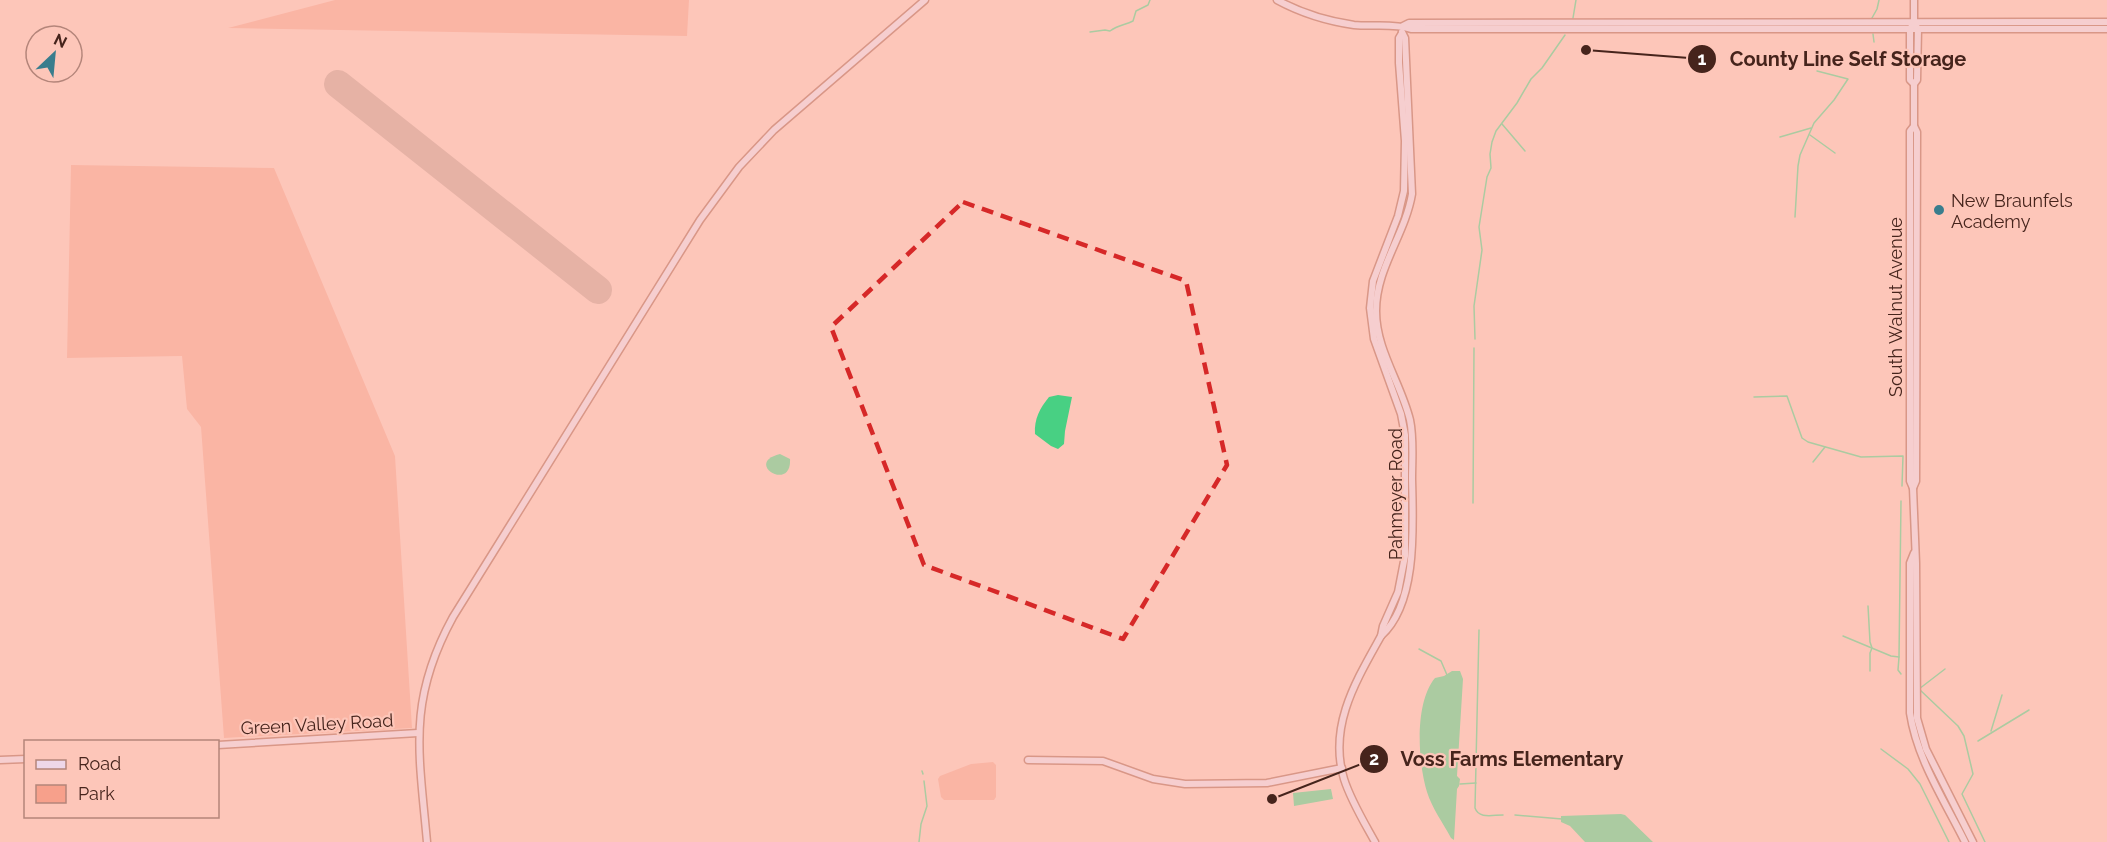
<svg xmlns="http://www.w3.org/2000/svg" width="2107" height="842" viewBox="0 0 2107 842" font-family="Raleway,sans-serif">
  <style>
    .green { fill: #f7a08b }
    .water { fill: #48d083 }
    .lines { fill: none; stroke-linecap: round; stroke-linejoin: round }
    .stream { stroke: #48d083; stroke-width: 1.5 }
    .runway { stroke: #ca998d; stroke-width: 28 }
    .secondary-casing { stroke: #ad5d4a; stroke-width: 9 }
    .secondary { stroke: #eed7e9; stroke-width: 6 }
    .marked { fill: none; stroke: #d62828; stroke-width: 4.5; stroke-dasharray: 12 8; stroke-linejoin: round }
    .poi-dot { fill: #397d8d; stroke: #fdc6b9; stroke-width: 2 }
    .labels { text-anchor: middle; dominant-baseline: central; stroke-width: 4.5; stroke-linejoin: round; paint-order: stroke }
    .poi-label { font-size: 18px; fill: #46241c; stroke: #fdc6b9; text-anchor: start }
    .street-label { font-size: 18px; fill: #46241c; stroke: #fdc6b9 }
    .leader { fill: none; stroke: #46241c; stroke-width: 2 }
    .callout-dot { fill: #46241c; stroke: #fdc6b9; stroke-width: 2 }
    .mark-label { font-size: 18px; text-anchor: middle; font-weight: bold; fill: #fff }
    .callout-label { font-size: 20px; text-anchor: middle; font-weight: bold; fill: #46241c; stroke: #fdc6b9; stroke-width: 4.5; stroke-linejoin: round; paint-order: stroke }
  </style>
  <rect width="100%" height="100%" fill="#fdc6b9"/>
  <g class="green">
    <path d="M335,0H689L687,36L228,28Z"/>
    <path d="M71,165L274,168L395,456L412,728L224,738L201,427L187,409L182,356L67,358Z"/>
    <path d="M993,762L996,765V797L994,800H944L941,797L938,779L940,776L971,764Z"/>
  </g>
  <g class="water">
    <path d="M1058,395L1072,397L1065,431L1064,444L1058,449L1051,446L1035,434C1034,419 1040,408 1049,397Z"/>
    <path d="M780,454L790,459C792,493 743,463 780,454Z"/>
    <path d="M1452,671H1460L1463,679L1457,776L1460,779L1459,786L1457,789L1454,840L1451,838C1443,823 1432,808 1427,792C1418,763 1414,703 1435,678L1444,676Z"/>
    <path d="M1331,789L1333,799L1294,806L1293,793Z"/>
    <path d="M1621,814L1625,815L1653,842H1585L1570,826L1561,822V816Z"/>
  </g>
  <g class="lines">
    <g class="stream">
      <path d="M1573,18L1576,0"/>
      <path d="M1872,18L1877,9L1879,0"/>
      <path d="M1090,32L1105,30L1110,31C1118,25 1125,25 1133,21L1136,11L1148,5L1150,0"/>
      <path d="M1873,34L1874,42"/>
      <path d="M1502,124L1525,151"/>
      <path d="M1810,135L1835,153"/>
      <path d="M1780,137L1811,128"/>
      <path d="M1795,217L1798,166L1800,155L1814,123L1834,100L1848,79L1817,71"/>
      <path d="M1475,339L1474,306L1482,250L1479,227L1487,177L1491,168L1490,154L1492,142L1496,131L1517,103L1531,79L1542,68L1565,35"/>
      <path d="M1754,397L1787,396L1802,438L1808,442L1861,457L1903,456L1902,486"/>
      <path d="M1813,462L1825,447"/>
      <path d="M1473,503L1474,348"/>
      <path d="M1868,606L1870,642L1872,648L1870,653V671"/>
      <path d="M1479,630L1475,808C1479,819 1492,815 1503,815"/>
      <path d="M1843,636L1891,656L1899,657L1898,670L1901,674"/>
      <path d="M1419,649L1441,661L1447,675"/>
      <path d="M1899,657L1901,501"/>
      <path d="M1945,669L1919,689L1958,726L1964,736L1973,774L1962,794L1985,842"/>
      <path d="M1991,731L2002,695"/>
      <path d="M1978,741L2029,710"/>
      <path d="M1881,749L1908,769L1920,784L1949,842"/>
      <path d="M922,771L923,774"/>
      <path d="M1460,784L1476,783"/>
      <path d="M1515,815L1562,819"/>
      <path d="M919,842L921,824L927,806L924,781"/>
    </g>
    <path class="runway" d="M338,84L598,290"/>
    <defs>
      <g id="secondary">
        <path d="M1277,0C1301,13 1327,21 1354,25C1373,27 1393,23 1411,29H2107"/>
        <path d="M1403,26L1409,23L2107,22"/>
        <path d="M1912,26L1910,29V80L1914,84"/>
        <path d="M1914,126L1910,131V481L1913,488L1916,563L1917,718L1926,749L1973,842"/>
        <path d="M1913,488L1916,481L1917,132L1914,126V84L1917,80L1918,29L1914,23V0"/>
        <path d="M1914,553L1910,563V713C1917,759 1944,800 1965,842"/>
        <path d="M1381,636C1418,603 1413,524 1412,479C1412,459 1414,439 1410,420C1401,383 1376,350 1376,311C1376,268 1405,235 1412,194L1405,38L1402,32"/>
        <path d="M218,745L418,733"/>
        <path d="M0,760L26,759"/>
        <path d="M1028,760L1103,761L1153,779L1185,784L1267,783L1342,768"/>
        <path d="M427,842C419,752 407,701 453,617L700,220L739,167L774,130L925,0"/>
        <path d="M1375,842C1364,822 1351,801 1344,779C1328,726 1356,681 1381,636L1383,626L1398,592L1405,556V435L1401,414L1374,339L1370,308L1373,281L1398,216L1404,191L1405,141L1399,63V38L1402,33"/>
      </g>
    </defs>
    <use href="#secondary" class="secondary-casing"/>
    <use href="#secondary" class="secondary"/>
  </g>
  <path d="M0 0H2107V842H0ZM963,202L1186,281L1227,465L1123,639L924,565L831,327Z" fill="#fdc6b9" fill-opacity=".55" fill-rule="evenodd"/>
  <path class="marked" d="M963,202L1186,281L1227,465L1123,639L924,565L831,327Z"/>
  <circle class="poi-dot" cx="1939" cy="210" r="6"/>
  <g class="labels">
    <g class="poi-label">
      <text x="1951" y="200">New Braunfels<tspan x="1951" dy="21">Academy</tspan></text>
    </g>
    <g class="street-label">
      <text transform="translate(1895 307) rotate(-90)">South Walnut Avenue</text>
      <text transform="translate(1395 494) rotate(-90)">Pahmeyer Road</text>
      <text transform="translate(317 724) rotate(-3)">Green Valley Road</text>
    </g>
  </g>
  <path class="leader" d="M1586 50L1702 59M1272 799L1374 759"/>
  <g class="callout-dot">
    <circle cx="1586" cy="50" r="6"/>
    <circle cx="1272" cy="799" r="6"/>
    <circle cx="1702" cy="59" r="15"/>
    <circle cx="1374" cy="759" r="15"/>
  </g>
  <g class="mark-label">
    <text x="1702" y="65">1</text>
    <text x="1374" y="765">2</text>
  </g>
  <g class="callout-label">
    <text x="1848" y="66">County Line Self Storage</text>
    <text x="1512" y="766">Voss Farms Elementary</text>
  </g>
  <rect x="24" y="740" width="195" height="78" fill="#fdc6b9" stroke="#b4857a" stroke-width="1.5"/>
  <rect x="36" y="760" width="30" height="9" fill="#eed7e9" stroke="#b4857a" stroke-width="1.5"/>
  <text x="78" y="770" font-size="18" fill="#46241c">Road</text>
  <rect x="36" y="785" width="30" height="18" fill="#f7a08b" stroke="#b4857a" stroke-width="1.5"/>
  <text x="78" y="800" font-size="18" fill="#46241c">Park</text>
  <g transform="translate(54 54) rotate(26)"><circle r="28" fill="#fdc6b9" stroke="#b4857a" stroke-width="1.5"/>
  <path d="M0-4.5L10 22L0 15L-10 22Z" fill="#397d8d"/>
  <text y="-9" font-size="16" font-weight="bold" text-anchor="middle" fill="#46241c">N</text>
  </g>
</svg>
